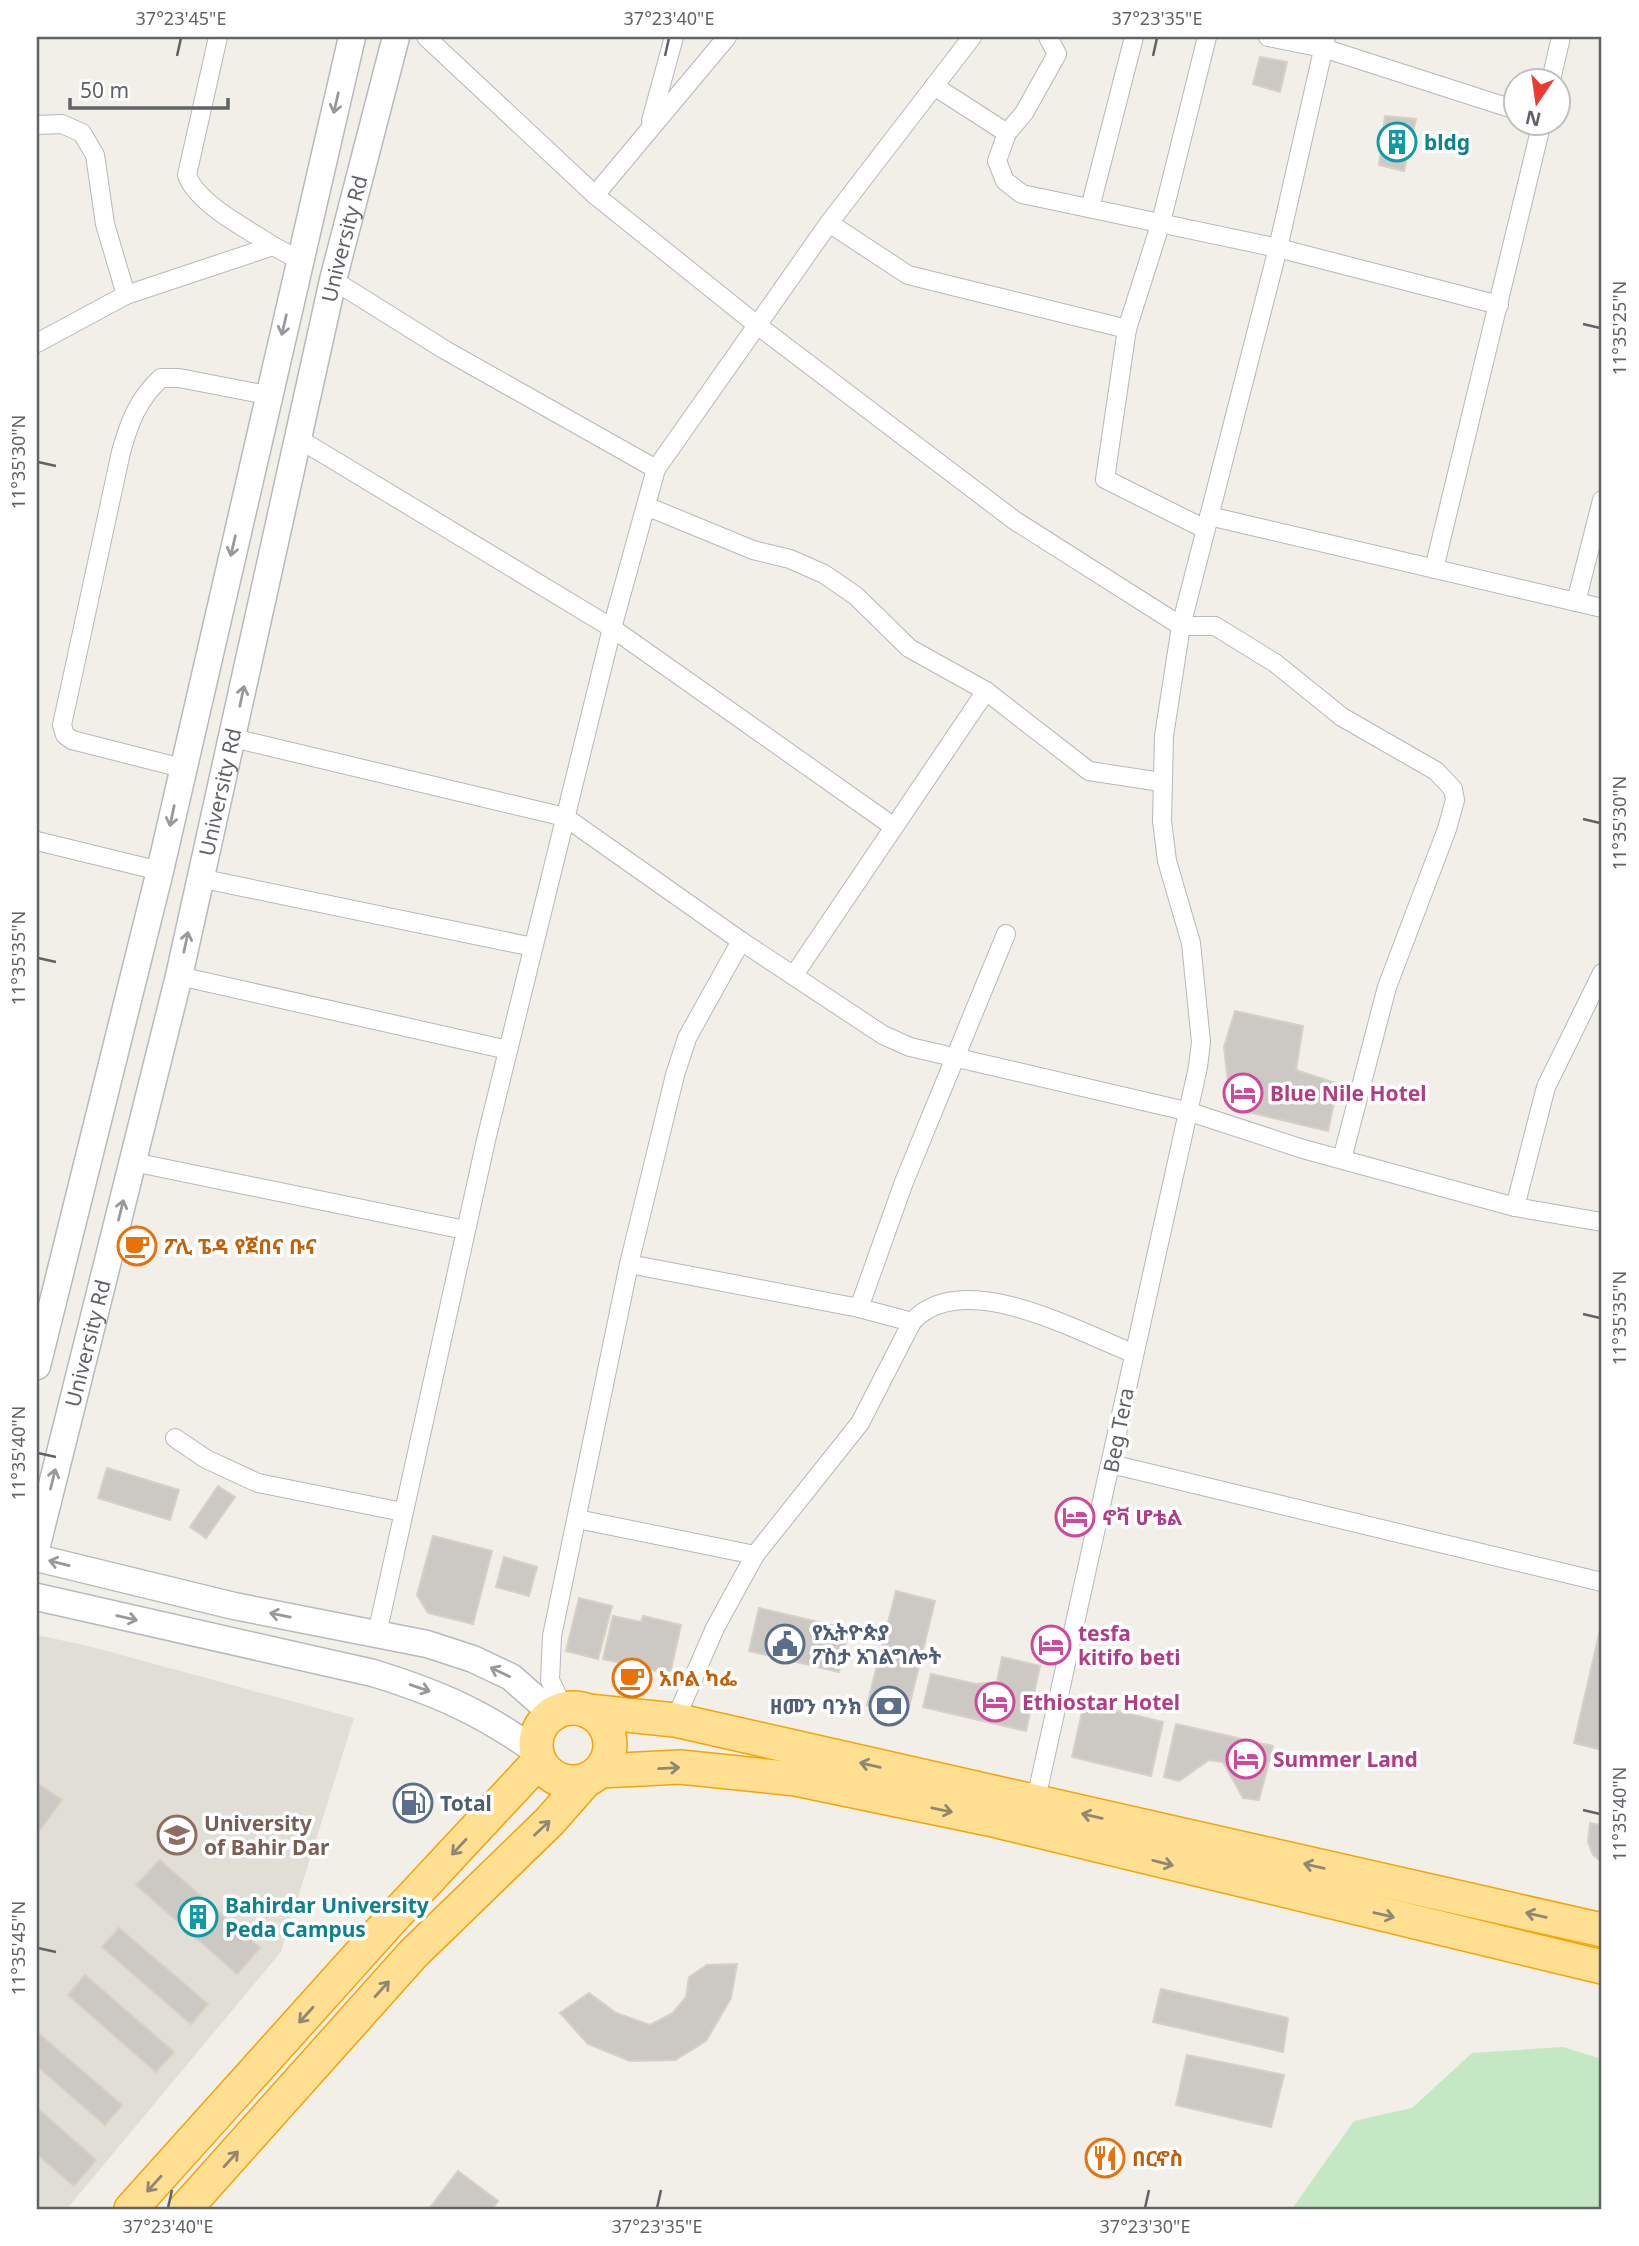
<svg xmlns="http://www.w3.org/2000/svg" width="1639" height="2246" viewBox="0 0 1639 2246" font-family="'Noto Sans','Noto Sans Ethiopic',sans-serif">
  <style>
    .education { fill: #e1ded6 }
    .green { fill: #c5e8c4 }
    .building { fill: #ccc9c5; stroke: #d6d0c5; stroke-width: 2 }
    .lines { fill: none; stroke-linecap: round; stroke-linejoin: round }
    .street-casing { stroke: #b5b8bc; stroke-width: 20 }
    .secondary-casing { stroke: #b6babf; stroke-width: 29 }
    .highway-casing { stroke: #f9a300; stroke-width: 36 }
    .street { stroke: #fff; stroke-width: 18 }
    .secondary { stroke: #fff; stroke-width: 26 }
    .highway { stroke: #ffdf91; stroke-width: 33 }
    .oneway { stroke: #979a9d }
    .oneway2 { stroke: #8f8874 }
    .ticks { fill: none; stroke: #5f6368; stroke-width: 2.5 }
    .labels { text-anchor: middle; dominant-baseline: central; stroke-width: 7; stroke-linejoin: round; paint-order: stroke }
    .culture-label { font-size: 21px; font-weight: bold; fill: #0d838f; stroke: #fff; text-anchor: start }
    .street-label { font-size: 21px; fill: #5f6368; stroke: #fff }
    .hotel-label { font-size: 21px; font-weight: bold; fill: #b23c85; stroke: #fff; text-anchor: start }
    .food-label { font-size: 21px; font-weight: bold; fill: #c56008; stroke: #fff; text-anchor: start }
    .service-label { font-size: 21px; font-weight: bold; fill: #4e5e75; stroke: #fff; text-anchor: start }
    .education-label { font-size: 21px; font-weight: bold; fill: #785e54; stroke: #fff; text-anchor: start }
    .neatline { fill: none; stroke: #5f6368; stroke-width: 2.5 }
    .ticks-label { font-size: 18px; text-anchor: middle; fill: #5f6368 }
  </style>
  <rect width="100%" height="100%" fill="#f1efe8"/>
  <path class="education" d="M37,1635L88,1646L354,1718L281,1952L67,2209H37Z"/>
  <path class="green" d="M1563,2047L1602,2059V2209H1292L1354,2121L1412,2108L1472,2053Z"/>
  <g class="building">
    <path d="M1260,57L1287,62L1280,92L1253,84Z"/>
    <path d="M1385,116L1416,119L1404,171L1379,165Z"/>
    <path d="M1235,1011L1303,1026L1296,1070L1338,1084L1328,1131L1231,1108L1224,1047Z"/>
    <path d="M107,1468L179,1490L170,1520L98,1498Z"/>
    <path d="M218,1486L235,1497L206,1538L190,1527Z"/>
    <path d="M433,1536L492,1551L473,1624L428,1613L417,1595Z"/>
    <path d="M504,1557L537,1567L529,1596L496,1587Z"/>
    <path d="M896,1591L935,1601L907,1715L867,1705Z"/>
    <path d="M579,1598L612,1606L598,1659L566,1651Z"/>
    <path d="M759,1608L849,1629L839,1672L749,1651Z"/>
    <path d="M613,1616L641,1622L643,1616L681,1625L670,1674L603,1659Z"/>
    <path d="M1602,1621V1731L1598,1749L1574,1743Z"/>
    <path d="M1002,1657L1040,1666L1026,1731L923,1707L931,1674L976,1684L997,1682Z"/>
    <path d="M1084,1703L1163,1722L1151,1776L1072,1757Z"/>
    <path d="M1176,1724L1273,1746L1259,1800L1243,1798L1223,1762L1209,1760L1179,1781L1164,1777Z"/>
    <path d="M37,1783L62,1800L40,1830L37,1828Z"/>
    <path d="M1590,1823L1602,1825V1862L1593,1855L1588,1842Z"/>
    <path d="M160,1860L260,1948L237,1974L136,1885Z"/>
    <path d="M119,1928L208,2004L191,2024L102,1947Z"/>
    <path d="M737,1964L731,1998L706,2041L675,2060L630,2061L588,2044L560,2013L589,1993L616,2013L650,2025L673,2013L686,1997L689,1977L707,1965Z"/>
    <path d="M85,1975L174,2052L156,2072L68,1995Z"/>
    <path d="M1161,1989L1288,2018L1283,2052L1153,2022Z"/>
    <path d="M37,2032L122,2105L105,2125L37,2066Z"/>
    <path d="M1187,2055L1284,2075L1271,2127L1176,2105Z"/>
    <path d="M37,2108L96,2160L74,2186L37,2154Z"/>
    <path d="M458,2171L498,2201L492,2209H429Z"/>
  </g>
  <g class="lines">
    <defs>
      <g id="street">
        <path d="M218,37L187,175C197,204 248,229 273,246"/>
        <path d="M426,37L595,195L757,325L1014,520L1181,626H1215L1275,663L1342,717L1436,771L1453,789L1455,800L1447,829L1387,987L1342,1159"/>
        <path d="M1048,37L1057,54L1024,113L1007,133L997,161L1005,181L1022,194L1278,248L1499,305"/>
        <path d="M1268,37L1323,48L1516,110"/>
        <path d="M1551,80L1561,37"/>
        <path d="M934,86L1007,133"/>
        <path d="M651,121L674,37"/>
        <path d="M37,125L62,124L82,133L95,155L105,224L126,295"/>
        <path d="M595,195L727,37"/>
        <path d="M1090,208L1134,37"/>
        <path d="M829,223L908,275L1127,329"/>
        <path d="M333,280L445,350L656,469"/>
        <path d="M37,343L126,295L273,246L299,260"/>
        <path d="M299,439L612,628L894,827"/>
        <path d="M646,506L753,550L790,559L824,574L856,596L909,648L986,691L1089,771L1161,782"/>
        <path d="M1209,516L1602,608"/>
        <path d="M1205,529L1105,479L1127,329L1161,222L1207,37"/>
        <path d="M1434,569L1542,122"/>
        <path d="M1576,602L1602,500"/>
        <path d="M233,738L565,817L741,941L883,1035L910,1047L1190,1112L1303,1149L1515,1207L1602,1222"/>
        <path d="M182,768L72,740L65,735L62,725L121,452C129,423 138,399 161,378H179L267,395"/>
        <path d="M37,841L160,871"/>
        <path d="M199,878L533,947"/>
        <path d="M794,975L986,691"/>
        <path d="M179,976L508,1050"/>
        <path d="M133,1162L465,1230"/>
        <path d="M1515,1207L1546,1087L1602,973"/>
        <path d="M629,1264L859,1308L912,1322"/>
        <path d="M859,1308L904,1182L1006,934"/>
        <path d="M175,1438L206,1459L258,1483L403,1512"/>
        <path d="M1111,1464L1602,1582"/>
        <path d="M577,1519L755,1555"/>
        <path d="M377,1634L486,1140L612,628L656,469L829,223L972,37"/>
        <path d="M564,1709L550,1680L552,1636L629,1264L675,1075L687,1038L741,941"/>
        <path d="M675,1720L715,1628L755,1555L860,1423L912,1322C962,1266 1078,1332 1133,1353"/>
        <path d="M1034,1808L1198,1067L1201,1042L1191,943L1167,861L1162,821L1164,736L1181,626L1278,248L1326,37"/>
      </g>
      <g id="secondary">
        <path d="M37,1366L160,871L352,37"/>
        <path id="s1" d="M37,1545L179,976L333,280L396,37"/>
        <path d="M37,1558L234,1606L427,1644L473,1659L511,1677L553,1714"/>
        <path d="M37,1597L373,1673C438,1693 481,1712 536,1751"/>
      </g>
      <g id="highway">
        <circle cx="573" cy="1745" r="37"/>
        <path d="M588,1711L675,1720L1602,1930"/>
        <path d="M601,1771L680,1767L796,1779L989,1819L1602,1967"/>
        <path d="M131,2209L389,1922L539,1761"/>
        <path d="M185,2209L413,1954L549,1822L586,1780"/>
      </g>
    </defs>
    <use href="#street" class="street-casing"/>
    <use href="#secondary" class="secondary-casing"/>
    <use href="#highway" class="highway-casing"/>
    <use href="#street" class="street"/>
    <use href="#secondary" class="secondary"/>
    <use href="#highway" class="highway"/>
  </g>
  <defs><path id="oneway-shaft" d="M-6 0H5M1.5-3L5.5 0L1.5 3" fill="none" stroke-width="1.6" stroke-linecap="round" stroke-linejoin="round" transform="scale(1.75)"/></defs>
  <g class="oneway">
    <use href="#oneway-shaft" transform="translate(336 103) rotate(103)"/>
    <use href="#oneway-shaft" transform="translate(284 325) rotate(103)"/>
    <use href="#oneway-shaft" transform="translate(233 546) rotate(103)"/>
    <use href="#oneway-shaft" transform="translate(242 696) rotate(-78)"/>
    <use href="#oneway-shaft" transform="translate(172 816) rotate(102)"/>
    <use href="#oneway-shaft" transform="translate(186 942) rotate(-78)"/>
    <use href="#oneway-shaft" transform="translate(121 1210) rotate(-76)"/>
    <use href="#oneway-shaft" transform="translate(53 1479) rotate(-76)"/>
    <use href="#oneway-shaft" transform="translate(59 1563) rotate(-166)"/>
    <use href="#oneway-shaft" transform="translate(280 1615) rotate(-169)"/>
    <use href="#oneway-shaft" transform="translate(127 1618) rotate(13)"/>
    <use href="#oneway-shaft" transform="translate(500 1672) rotate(-154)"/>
    <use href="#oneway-shaft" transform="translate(420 1688) rotate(19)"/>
  </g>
  <g class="oneway2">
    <use href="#oneway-shaft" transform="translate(870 1765) rotate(-167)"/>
    <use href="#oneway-shaft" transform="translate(669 1768) rotate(-3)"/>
    <use href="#oneway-shaft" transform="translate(942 1810) rotate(12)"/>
    <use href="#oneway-shaft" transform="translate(1092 1816) rotate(-167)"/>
    <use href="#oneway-shaft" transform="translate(542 1828) rotate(-43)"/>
    <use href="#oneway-shaft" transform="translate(459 1847) rotate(133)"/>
    <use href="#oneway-shaft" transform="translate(1163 1863) rotate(14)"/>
    <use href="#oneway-shaft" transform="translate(1314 1866) rotate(-167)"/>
    <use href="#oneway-shaft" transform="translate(1384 1915) rotate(13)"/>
    <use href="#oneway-shaft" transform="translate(1536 1915) rotate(-167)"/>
    <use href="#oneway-shaft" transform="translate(382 1989) rotate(-48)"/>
    <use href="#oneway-shaft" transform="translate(306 2015) rotate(132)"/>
    <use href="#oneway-shaft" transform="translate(231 2159) rotate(-48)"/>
    <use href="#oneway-shaft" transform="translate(154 2184) rotate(132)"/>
  </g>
  <path class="ticks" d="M177,56L181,38M665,56L669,38M1153,56L1157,38M1583,324L1600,328M38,462L56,466M1583,819L1600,823M38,958L56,962M1583,1314L1600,1318M38,1453L56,1457M1583,1810L1600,1814M38,1948L56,1952M168,2208L172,2190M657,2208L661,2190M1145,2208L1149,2190"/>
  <defs>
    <symbol id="building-ring" viewBox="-11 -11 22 22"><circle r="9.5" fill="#fff" stroke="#0f9aa8" stroke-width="1.5"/><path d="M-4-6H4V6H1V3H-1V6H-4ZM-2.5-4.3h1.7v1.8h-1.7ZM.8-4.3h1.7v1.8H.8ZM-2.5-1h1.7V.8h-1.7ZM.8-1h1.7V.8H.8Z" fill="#0f9aa8"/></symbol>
    <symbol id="hotel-ring" viewBox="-11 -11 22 22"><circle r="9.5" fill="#fff" stroke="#d1479c" stroke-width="1.5"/><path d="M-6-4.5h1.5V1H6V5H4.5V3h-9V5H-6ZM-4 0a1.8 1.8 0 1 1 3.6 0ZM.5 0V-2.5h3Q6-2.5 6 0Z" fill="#d1479c"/></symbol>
    <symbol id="cafe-ring" viewBox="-11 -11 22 22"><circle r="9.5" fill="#fff" stroke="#e8710a" stroke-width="1.5"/><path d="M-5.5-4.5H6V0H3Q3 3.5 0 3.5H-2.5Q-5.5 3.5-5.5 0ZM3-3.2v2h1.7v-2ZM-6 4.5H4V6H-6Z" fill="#e8710a"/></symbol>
    <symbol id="civic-ring" viewBox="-11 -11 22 22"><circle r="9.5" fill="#fff" stroke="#5c6f8a" stroke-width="1.5"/><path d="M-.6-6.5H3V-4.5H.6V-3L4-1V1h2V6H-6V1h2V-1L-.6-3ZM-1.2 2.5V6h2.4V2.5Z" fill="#5c6f8a"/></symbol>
    <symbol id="bank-ring" viewBox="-11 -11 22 22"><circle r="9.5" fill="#fff" stroke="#5c6f8a" stroke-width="1.5"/><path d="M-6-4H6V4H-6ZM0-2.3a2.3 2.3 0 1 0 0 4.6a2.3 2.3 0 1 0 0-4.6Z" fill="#5c6f8a"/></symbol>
    <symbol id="fuel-ring" viewBox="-11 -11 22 22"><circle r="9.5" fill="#fff" stroke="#5c6f8a" stroke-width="1.5"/><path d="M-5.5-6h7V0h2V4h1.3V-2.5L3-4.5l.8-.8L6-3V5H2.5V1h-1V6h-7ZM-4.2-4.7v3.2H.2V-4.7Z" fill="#5c6f8a"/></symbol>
    <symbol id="university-ring" viewBox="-11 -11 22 22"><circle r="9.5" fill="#fff" stroke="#8d6e63" stroke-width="1.5"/><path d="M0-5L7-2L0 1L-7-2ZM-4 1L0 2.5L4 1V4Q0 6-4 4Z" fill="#8d6e63"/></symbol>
    <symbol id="restaurant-ring" viewBox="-11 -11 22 22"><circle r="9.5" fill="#fff" stroke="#e8710a" stroke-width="1.5"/><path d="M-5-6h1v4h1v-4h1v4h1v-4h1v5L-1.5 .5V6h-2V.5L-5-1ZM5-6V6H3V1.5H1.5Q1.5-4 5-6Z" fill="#e8710a"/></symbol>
  </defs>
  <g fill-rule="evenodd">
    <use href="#building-ring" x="1375" y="120" width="44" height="44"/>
    <use href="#hotel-ring" x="1221" y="1071" width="44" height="44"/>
    <use href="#cafe-ring" x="115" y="1224" width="44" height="44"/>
    <use href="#hotel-ring" x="1053" y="1495" width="44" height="44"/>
    <use href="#civic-ring" x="763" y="1622" width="44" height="44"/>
    <use href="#hotel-ring" x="1029" y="1623" width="44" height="44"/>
    <use href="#cafe-ring" x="610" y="1656" width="44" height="44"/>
    <use href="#hotel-ring" x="973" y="1680" width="44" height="44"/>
    <use href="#bank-ring" x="867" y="1684" width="44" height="44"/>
    <use href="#hotel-ring" x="1224" y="1737" width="44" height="44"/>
    <use href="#fuel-ring" x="391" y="1781" width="44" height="44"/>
    <use href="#university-ring" x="155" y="1813" width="44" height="44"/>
    <use href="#building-ring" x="176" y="1895" width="44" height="44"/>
    <use href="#restaurant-ring" x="1083" y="2136" width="44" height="44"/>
  </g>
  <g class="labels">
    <g class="culture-label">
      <text x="1424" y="142">bldg</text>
      <text x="225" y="1905">Bahirdar University<tspan x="225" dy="24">Peda Campus</tspan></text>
    </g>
    <g class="street-label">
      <text stroke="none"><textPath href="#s1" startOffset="1342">University Rd</textPath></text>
      <text stroke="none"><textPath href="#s1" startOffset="775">University Rd</textPath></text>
      <text stroke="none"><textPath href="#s1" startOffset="208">University Rd</textPath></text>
      <text transform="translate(1118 1430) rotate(-79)">Beg Tera</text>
    </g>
    <g class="hotel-label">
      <text x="1270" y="1093">Blue Nile Hotel</text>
      <text x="1102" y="1517">ኖቫ ሆቴል</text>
      <text x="1078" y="1633">tesfa<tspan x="1078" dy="24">kitifo beti</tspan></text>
      <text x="1022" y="1702">Ethiostar Hotel</text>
      <text x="1273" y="1759">Summer Land</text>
    </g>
    <g class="food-label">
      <text x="164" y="1246">ፖሊ ፔዳ የጀበና ቡና</text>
      <text x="659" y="1678">አቦል ካፌ</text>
      <text x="1132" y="2158">በርኖስ</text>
    </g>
    <g class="service-label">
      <text x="812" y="1632">የኢትዮጵያ<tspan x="812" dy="24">ፖስታ አገልግሎት</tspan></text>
      <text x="862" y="1706" text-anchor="end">ዘመን ባንክ</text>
      <text x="440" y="1803">Total</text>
    </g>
    <g class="education-label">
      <text x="204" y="1823">University<tspan x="204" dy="24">of Bahir Dar</tspan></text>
    </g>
  </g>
  <rect width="1639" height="2246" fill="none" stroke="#ffffff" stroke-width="77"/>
  <g transform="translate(1537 102) rotate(193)"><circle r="33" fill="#ffffff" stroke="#bfc1c3" stroke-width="2"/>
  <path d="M0-5L12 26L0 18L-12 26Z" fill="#ed3b32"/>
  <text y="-10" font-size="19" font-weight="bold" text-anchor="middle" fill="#5f6368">N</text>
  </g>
  <path d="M70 98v10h158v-10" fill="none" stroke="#5f6368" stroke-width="3.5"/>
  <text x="80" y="98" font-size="21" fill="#5f6368" stroke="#ffffff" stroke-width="5" paint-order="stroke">50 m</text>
  <rect x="38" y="38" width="1562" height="2170" class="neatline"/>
  <g class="ticks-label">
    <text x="181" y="25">37°23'45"E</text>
    <text x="669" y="25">37°23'40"E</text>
    <text x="1157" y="25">37°23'35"E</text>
    <text transform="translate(1620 328) rotate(-90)" y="6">11°35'25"N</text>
    <text transform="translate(19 462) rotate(-90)" y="6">11°35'30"N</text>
    <text transform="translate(1620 823) rotate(-90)" y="6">11°35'30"N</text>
    <text transform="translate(19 958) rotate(-90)" y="6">11°35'35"N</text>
    <text transform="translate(1620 1318) rotate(-90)" y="6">11°35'35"N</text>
    <text transform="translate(19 1453) rotate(-90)" y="6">11°35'40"N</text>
    <text transform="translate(1620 1814) rotate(-90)" y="6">11°35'40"N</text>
    <text transform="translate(19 1948) rotate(-90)" y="6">11°35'45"N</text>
    <text x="168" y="2233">37°23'40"E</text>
    <text x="657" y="2233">37°23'35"E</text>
    <text x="1145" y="2233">37°23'30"E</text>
  </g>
</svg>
